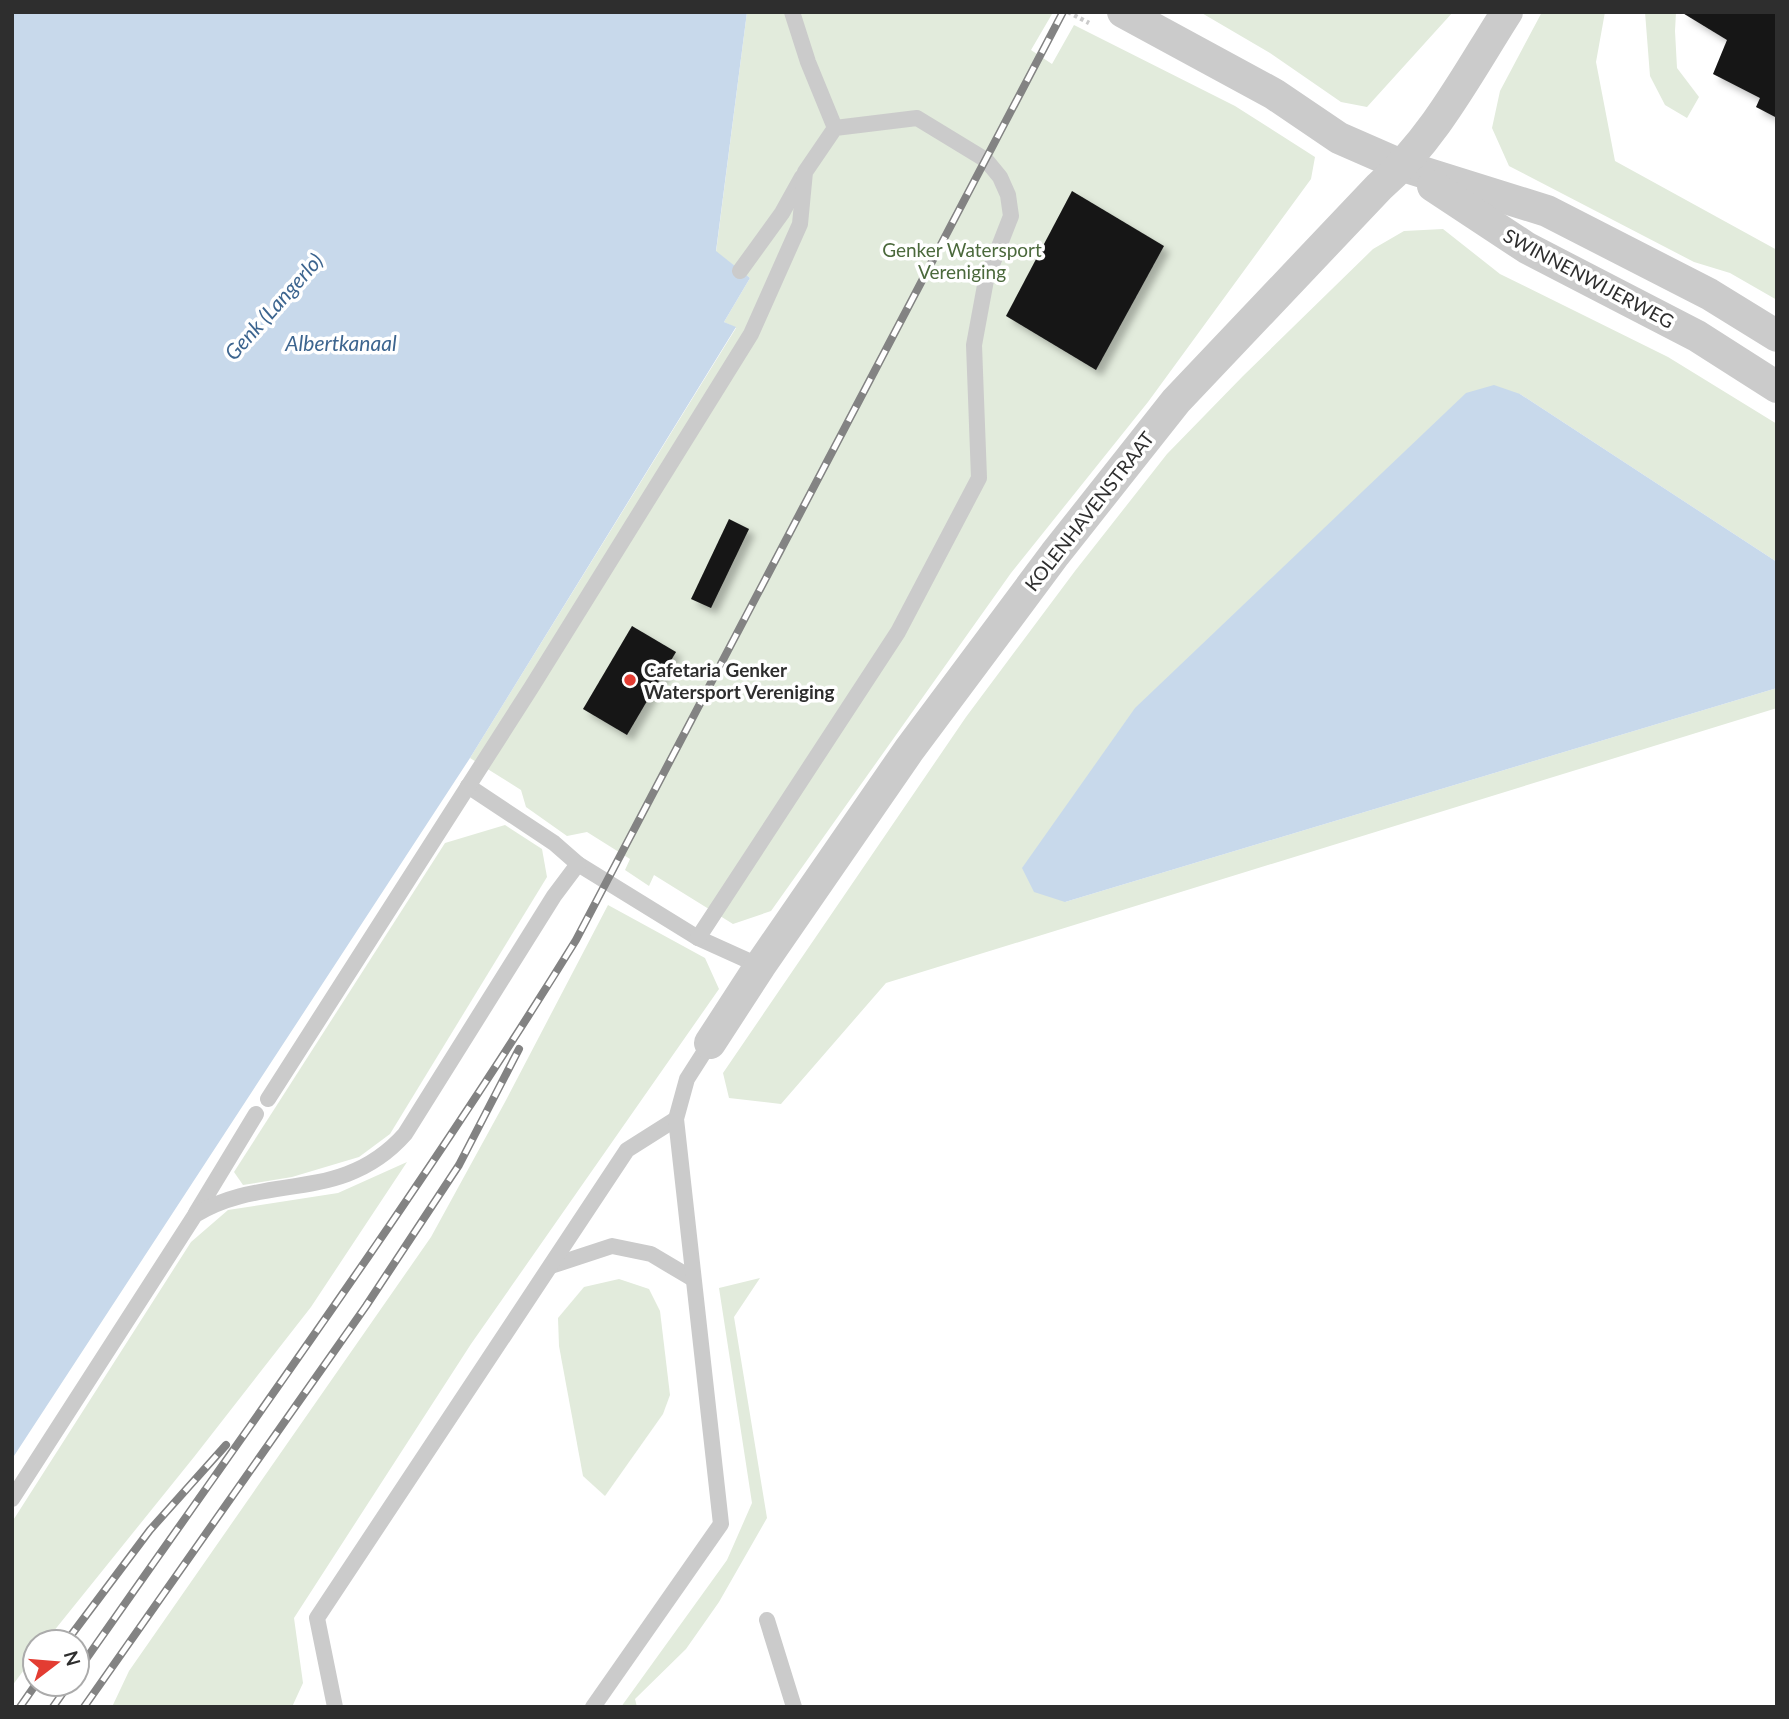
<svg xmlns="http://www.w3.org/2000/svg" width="1789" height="1719" viewBox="0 0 1789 1719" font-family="Lato,sans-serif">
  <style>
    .green { fill: #e2ebdc }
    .water { fill: #c8d9eb }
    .building { fill: #151515; filter: url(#shadow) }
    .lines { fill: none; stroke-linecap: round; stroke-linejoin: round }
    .path { stroke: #cbcbcb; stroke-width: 4.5; stroke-dasharray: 3.5 3.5; stroke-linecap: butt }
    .lane { stroke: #cbcbcb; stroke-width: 16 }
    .street { stroke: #cbcbcb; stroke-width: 32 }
    .rail-casing { stroke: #838383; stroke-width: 8 }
    .rail { stroke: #fff; stroke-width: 5; stroke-dasharray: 16; stroke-linecap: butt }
    .poi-dot { fill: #e33c32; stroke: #fff; stroke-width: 2.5 }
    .labels { text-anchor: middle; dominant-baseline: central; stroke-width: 7; stroke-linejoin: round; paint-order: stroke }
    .park-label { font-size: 19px; fill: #4b693c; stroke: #fff }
    .street-label { font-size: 19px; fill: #2e2e2e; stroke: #fff }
    .poi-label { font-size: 19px; font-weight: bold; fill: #2e2e2e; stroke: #fff; text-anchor: start }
    .water-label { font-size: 21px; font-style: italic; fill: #3d658f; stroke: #fff }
  </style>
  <defs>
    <filter id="shadow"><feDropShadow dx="6" dy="6" stdDeviation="3.5" flood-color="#0004"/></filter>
  </defs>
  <rect width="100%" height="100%" fill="#fff"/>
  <g class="green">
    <path d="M747,12H1049L1052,14L1031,50L1052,64L1074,25L1235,106L1315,157L1311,179L1148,402L1011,573L771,911L733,924L654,875L649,886L625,870L630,859L587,832L567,836L526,807L521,790L470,758L736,328L724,322L750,278L716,252Z"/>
    <path d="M1200,12H1453L1367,107L1341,102L1270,53Z"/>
    <path d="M1542,12H1605L1596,62L1615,161L1777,250V300L1730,273L1694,262L1509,166L1492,128L1500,91Z"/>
    <path d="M1645,12H1676L1675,31L1677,68L1699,97L1687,118L1665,105L1650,76Z"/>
    <path d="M1443,229L1500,274L1668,357L1777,424V562L1520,394L1065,902L1777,688V708L886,983L781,1104L729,1098L723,1073L966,717L1075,571L1167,454L1243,376L1373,249L1404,231Z"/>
    <path d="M505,825L542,849L547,877L390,1134L359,1157L292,1177L243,1185L234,1172L445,843Z"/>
    <path d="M608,905L705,958L719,989L471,1344L294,1618L303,1683L292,1707H112L129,1671L431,1237L505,1102Z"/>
    <path d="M407,1162L311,1307L194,1457L45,1642H35V1655L12,1686V1522L191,1242L228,1210L338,1193Z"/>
    <path d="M760,1278L734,1317L767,1518L719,1602L686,1649L635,1699L637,1707H621L727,1560L752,1503L719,1288Z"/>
    <path d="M619,1279L649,1289L660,1311L670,1395L663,1414L605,1496L583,1476L559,1346L558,1318L584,1287Z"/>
  </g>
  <g class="water">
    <path d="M12,12H747L716,251L750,278L724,322L736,327L470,758L12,1459Z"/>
    <path d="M1494,385L1520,394L1777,562V688L1065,902L1034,892L1022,868L1135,708L1466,393Z"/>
  </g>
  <g class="building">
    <path d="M1681,12H1777V118L1756,107L1760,98L1713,74L1727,40Z"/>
    <path d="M1072,191L1164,246L1096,370L1006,316Z"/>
    <path d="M729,519L749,529L711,608L691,599Z"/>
    <path d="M632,626L676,652L627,735L583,709Z"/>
  </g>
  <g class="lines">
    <path class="path" d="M1068,12L1089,23"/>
    <g class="lane">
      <path d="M792,12L808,62L835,128"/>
      <path d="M740,271L782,213L802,177"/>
      <path d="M468,786L554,843L578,864L698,938L760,966"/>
      <path d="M268,1099L531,688L751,334L800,224L805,172L835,128L917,118L986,160L1000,177L1008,195L1011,216L986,280L974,345L979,478L898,632L698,938"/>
      <path d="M196,1213L256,1114"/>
      <path d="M551,1266L612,1246L651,1254L693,1279"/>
      <path d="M12,1499L195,1215C265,1172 342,1205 405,1134L554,896L578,864"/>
      <path d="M767,1620L794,1707"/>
      <path d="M335,1707L317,1618L627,1150L676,1119"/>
      <path d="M593,1707L721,1524L676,1119L687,1079L710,1043"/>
    </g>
    <g class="street">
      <path d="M1123,12L1274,94L1339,138L1403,166L1547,211L1709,294L1777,336"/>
      <path d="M1433,186L1527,248L1697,336L1777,387"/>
      <path d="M710,1043L760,966L909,750L1055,554L1176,401L1379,187C1434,139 1468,73 1507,12"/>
    </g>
    <defs>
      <g id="rail">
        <path d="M66,1642L150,1530L226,1445"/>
        <path d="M77,1672C246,1430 421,1191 576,940L1063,12"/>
        <path d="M20,1707L36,1684"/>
        <path d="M53,1707L69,1684"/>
        <path d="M84,1707L366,1306L459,1165L519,1049"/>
      </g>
    </defs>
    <use href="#rail" class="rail-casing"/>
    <use href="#rail" class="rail"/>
  </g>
  <circle class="poi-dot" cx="630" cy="680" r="7"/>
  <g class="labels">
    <g class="park-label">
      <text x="962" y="249">Genker Watersport<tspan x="962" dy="22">Vereniging</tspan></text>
    </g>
    <g class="street-label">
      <text transform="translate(1589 278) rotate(28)">SWINNENWIJERWEG</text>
      <text transform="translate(1089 511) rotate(-52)">KOLENHAVENSTRAAT</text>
    </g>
    <g class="poi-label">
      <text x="644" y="669">Cafetaria Genker<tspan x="644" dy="22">Watersport Vereniging</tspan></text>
    </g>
    <g class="water-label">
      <text transform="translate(273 306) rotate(-48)">Genk (Langerlo)</text>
      <text x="341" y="342">Albertkanaal</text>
    </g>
  </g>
  <rect width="1789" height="1719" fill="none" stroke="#2e2e2e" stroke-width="28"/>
  <g transform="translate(56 1663) rotate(74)"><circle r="33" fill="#ffffff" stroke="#ababab" stroke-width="2"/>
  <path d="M0-5L12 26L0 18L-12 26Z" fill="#e33c32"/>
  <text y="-10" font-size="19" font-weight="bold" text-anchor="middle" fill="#2e2e2e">N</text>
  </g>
</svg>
